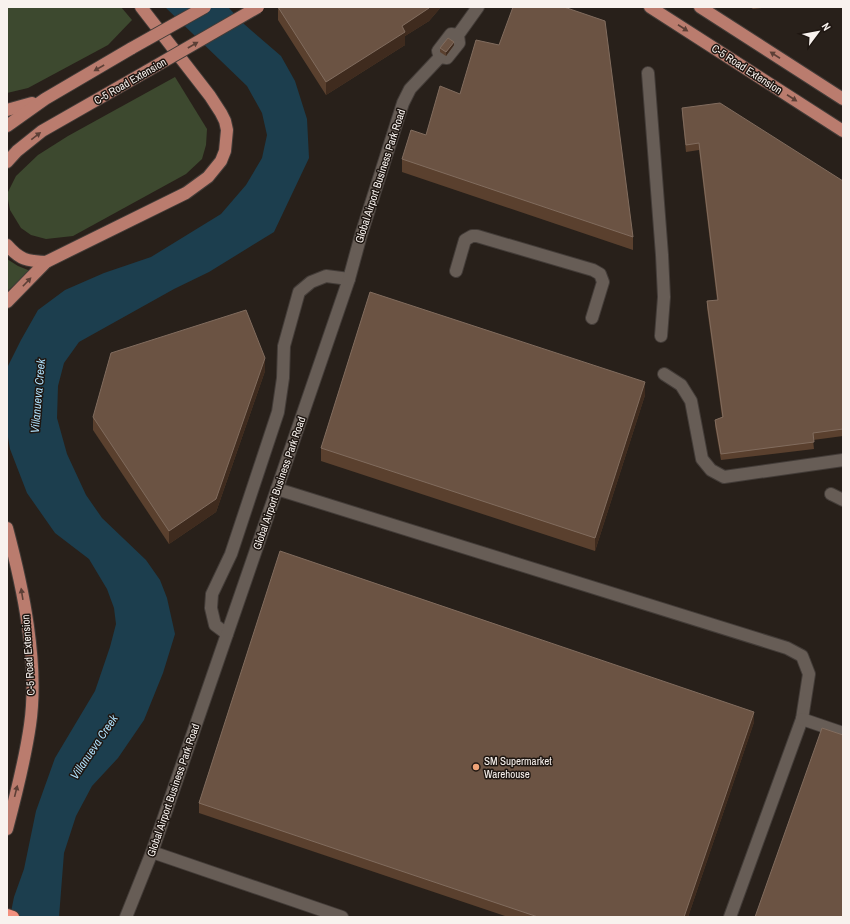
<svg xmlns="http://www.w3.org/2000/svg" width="850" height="924" viewBox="0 0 850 924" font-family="'Archivo Narrow',sans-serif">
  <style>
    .green { fill: #3d492f }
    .water { fill: #1c3e4e }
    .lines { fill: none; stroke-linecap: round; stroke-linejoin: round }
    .minor-casing { stroke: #433c38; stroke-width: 14 }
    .major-casing { stroke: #433c38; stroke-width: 14 }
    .highway-casing { stroke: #433c38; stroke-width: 14 }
    .minor { stroke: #675d56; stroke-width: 12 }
    .major { stroke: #ba7c6e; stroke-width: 12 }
    .highway { stroke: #f2907e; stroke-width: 12 }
    .major-bridge-casing { stroke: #433c38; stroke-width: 14; stroke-linecap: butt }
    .major-bridge { stroke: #ba7c6e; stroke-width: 12 }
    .wall { fill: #5a402e }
    .shaded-wall { fill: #3f2b1e }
    .building { fill: #6b5343; stroke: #816c5e }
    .oneway { fill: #5c3f36 }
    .poi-dot { fill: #efa378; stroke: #1e1611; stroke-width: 1.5 }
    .labels { text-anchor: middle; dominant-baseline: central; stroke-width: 3; stroke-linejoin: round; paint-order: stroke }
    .street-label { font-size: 11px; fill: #f8f2ee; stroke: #1e1611 }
    .poi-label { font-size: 11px; fill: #f8f2ee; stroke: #1e1611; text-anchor: start }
    .water-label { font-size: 12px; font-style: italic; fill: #addef9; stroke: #1e1611 }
  </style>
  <rect width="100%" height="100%" fill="#28201a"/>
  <g class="green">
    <path d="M7,7H121L132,20L108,45L28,88L7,93Z"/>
    <path d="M175,77L207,129L206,145L202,159L186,174L73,236L46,239L31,235L21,228L10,210L7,194L16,176L38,155L68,136Z"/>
    <path d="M7,259L18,266L28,270V274L7,291Z"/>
  </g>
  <path class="water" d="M165,7H228L244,24L281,56L295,81L307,119L309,158L274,232L209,272L174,289L79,342L64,363L58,386L57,418L67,454L86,495L102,518L146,560L160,580L167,598L175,634L163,673L144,720L118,758L92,786L76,816L64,853L59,917H10L14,897L24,869L36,811L55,758L95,691L110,647L116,624L114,608L107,589L89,559L55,533L27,493L10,449L7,431V368L21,340L38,310L65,290L104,273L151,257L221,214L246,185L262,158L267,135L262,113L247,86Z"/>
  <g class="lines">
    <defs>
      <g id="minor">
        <path d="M440,57L447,58L459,43L458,35L478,7"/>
        <path d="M440,57L438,51L451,34L458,35"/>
        <path d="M648,73L662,255L664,297L661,336"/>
        <path d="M456,271L465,240L472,236H477L593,270L600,274L603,282L592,318"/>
        <path d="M664,374L681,385L691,401L702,459L711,470L724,477L843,460"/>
        <path d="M277,489L787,648L802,656L809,674L802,719L730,917"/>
        <path d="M831,494L843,500"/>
        <path d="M227,634L215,625L211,608L212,594L231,554L278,412L283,378L284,346L299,292L311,282L326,276L349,279"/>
        <path d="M802,719L843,733"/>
        <path d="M152,852L342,917"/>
        <path d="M126,917L152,852L277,489L349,279L361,235L403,103L410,89L440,57"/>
      </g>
      <g id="major">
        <path d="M650,7L843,131"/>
        <path d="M700,7L843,99"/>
        <path d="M7,110L32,103"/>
        <path d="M7,126L45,99L132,48"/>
        <path d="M7,162L17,151L42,131L147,71"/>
        <path d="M7,245C20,260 27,261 46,262"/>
        <path d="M7,302L46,262L186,193L208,177L221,161L225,151L227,130L225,121L221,113L210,96L141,7"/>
        <path d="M7,528C23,588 39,663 30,725C25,760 16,795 7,829"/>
      </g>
      <path id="highway" d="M7,915L13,917"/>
    </defs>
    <use href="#minor" class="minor-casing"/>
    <use href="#major" class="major-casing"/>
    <use href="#highway" class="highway-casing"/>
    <use href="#minor" class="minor"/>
    <use href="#major" class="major"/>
    <use href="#highway" class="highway"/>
    <defs>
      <g id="major-bridge">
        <path d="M132,48L205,7"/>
        <path d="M147,71L258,7"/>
      </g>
    </defs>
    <use href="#major-bridge" class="major-bridge-casing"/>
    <use href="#major-bridge" class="major-bridge"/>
  </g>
  <g class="wall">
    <path d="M278,7H441L429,21L405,36V45L326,95L278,20Z"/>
    <path d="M750,7H771L753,9Z"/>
    <path d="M454,45L446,56L440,52V48Z"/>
    <path d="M682,108L843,181V436L813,440L814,449L721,460L715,426V420L722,417L707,308V301L717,300L699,150L686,152L682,114Z"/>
    <path d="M426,135L633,237V250L402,172V159Z"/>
    <path d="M265,371L216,512L169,544L93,430V417Z"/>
    <path d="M645,395L595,551L321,461V448Z"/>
    <path d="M754,722L688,917H508L199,813V803Z"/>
  </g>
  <g class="shaded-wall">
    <path d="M430,7H441L429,21L405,36V45L326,95V82L402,26Z"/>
    <path d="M454,42V45L446,56V52Z"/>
    <path d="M265,358V371L216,512L169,544V531Z"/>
    <path d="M645,382V395L595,551V538Z"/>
    <path d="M754,712V722L688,917H684Z"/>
  </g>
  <g class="building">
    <path d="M278,7H430L429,8L402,26L405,32L326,82Z"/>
    <path d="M513,7H564L605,21L633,237L402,159L411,130L426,135L440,86L460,94L476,40L499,45Z"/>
    <path d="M448,38L454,42L446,52L440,48Z"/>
    <path d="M720,103L843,181V429L813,433L814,442L721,454L715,420L723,417L707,301L718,300L699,143L686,145L682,108Z"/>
    <path d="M370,292L645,382L595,538L321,448Z"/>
    <path d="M246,310L265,358L216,499L169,531L93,417L111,353Z"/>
    <path d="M280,551L754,712L684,917H538L199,803Z"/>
    <path d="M822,728L843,735V917H755Z"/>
  </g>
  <defs><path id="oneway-solid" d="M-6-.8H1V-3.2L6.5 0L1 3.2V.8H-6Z"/></defs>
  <g class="oneway">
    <use href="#oneway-solid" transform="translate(683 28) rotate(33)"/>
    <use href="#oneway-solid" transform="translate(193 45) rotate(-30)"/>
    <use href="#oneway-solid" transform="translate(775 55) rotate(-147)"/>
    <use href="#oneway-solid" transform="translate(99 68) rotate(150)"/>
    <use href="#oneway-solid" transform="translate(792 98) rotate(33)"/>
    <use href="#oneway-solid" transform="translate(36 136) rotate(-38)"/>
    <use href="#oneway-solid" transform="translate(27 282) rotate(-46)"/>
    <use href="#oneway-solid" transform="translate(22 594) rotate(-99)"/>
    <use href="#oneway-solid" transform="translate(16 791) rotate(-76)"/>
  </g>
  <circle class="poi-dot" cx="476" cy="767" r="4"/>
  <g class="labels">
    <g class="street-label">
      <text transform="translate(747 69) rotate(33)">C-5 Road Extension</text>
      <text transform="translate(130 81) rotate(-30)">C-5 Road Extension</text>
      <text transform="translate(380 176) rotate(-72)">Global Airport Business Park Road</text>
      <text transform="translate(279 483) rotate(-71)">Global Airport Business Park Road</text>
      <text transform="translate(28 655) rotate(-94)">C-5 Road Extension</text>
      <text transform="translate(173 790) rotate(-71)">Global Airport Business Park Road</text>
    </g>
    <g class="poi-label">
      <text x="484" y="761">SM Supermarket<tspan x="484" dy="13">Warehouse</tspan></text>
    </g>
    <g class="water-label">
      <text transform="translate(38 396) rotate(-85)">Villanueva Creek</text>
      <text transform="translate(94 747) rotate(-56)">Villanueva Creek</text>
    </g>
  </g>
  <rect width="850" height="924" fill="none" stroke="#f8f2ee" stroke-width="16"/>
  <g transform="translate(818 32) rotate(58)" stroke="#1e1611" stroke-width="3" paint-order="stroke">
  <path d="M0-3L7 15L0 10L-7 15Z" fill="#f8f2ee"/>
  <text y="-6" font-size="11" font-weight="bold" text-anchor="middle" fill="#f8f2ee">N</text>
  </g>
</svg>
